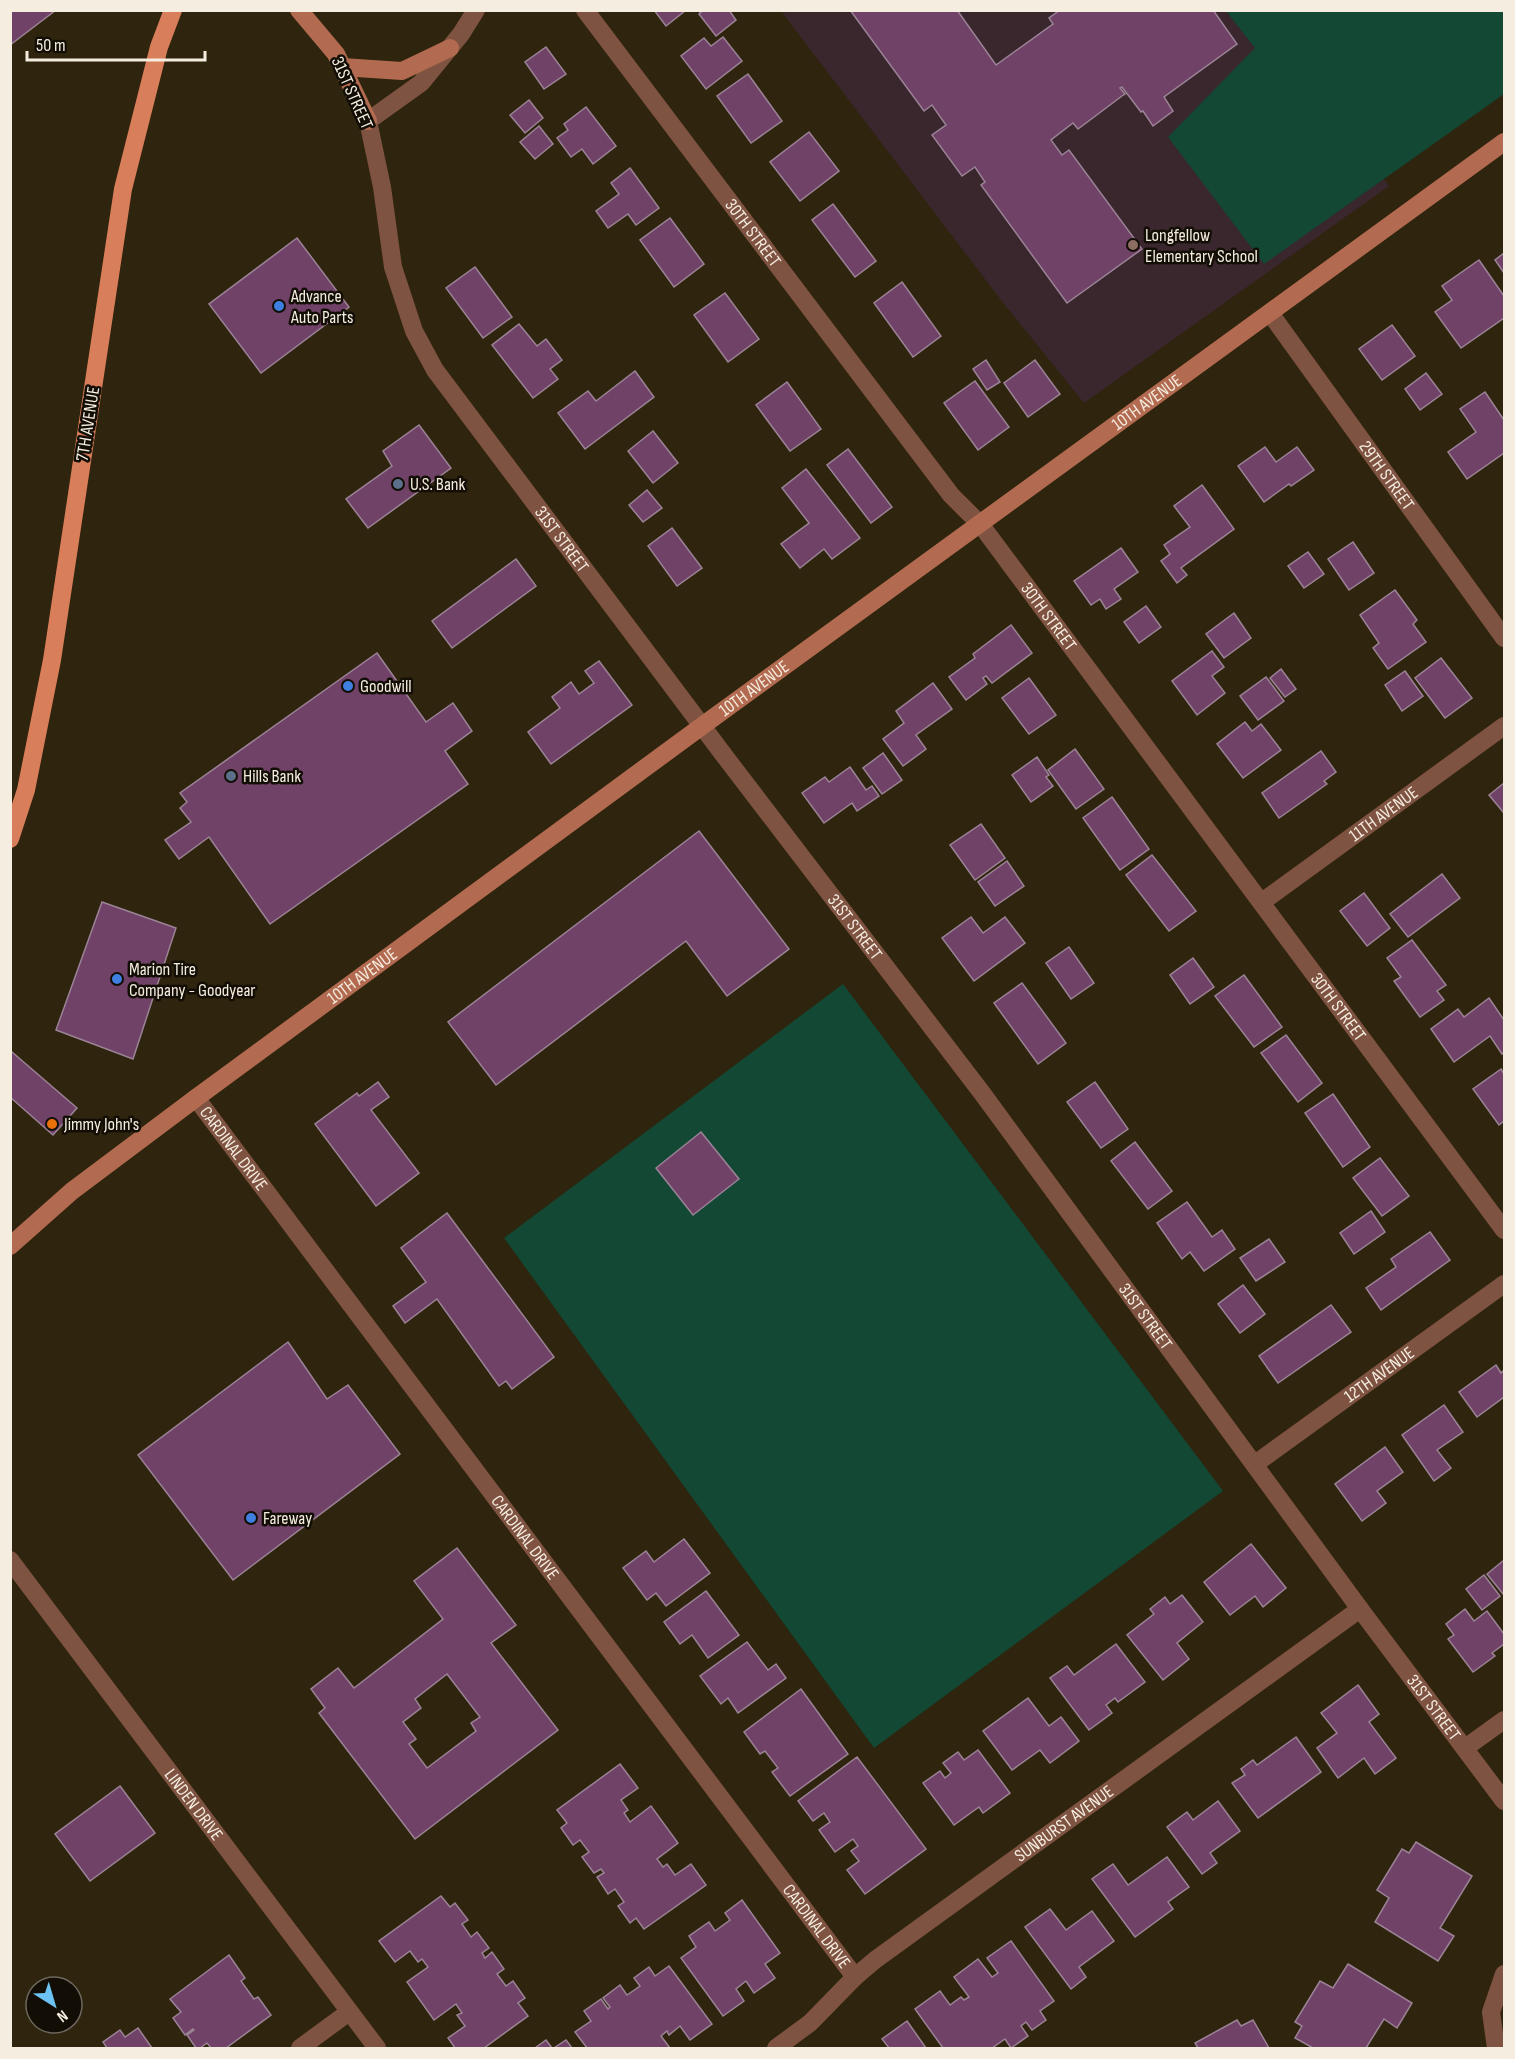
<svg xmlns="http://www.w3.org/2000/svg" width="1515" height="2059" viewBox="0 0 1515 2059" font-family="'Sofia Sans Condensed',sans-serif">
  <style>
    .education { fill: #39272d }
    .green { fill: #124834 }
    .building { fill: #714268; stroke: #9b8396; stroke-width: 1.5; fill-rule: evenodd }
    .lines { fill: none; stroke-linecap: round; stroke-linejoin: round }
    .street { stroke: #7f5342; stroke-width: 18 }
    .secondary { stroke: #b26b50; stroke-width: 18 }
    .primary { stroke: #d97e5a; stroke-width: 18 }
    .education-dot { fill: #8d6e63; stroke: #130e05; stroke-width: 2 }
    .shop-dot { fill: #3f7fe0; stroke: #130e05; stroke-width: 2 }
    .service-dot { fill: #5c6f8a; stroke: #130e05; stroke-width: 2 }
    .food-dot { fill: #e8710a; stroke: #130e05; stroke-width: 2 }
    .labels { text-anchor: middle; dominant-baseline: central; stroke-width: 5; stroke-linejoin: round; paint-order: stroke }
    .street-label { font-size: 18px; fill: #f5ede0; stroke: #130e05 }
    .poi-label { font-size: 18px; fill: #f5ede0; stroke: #130e05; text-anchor: start }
  </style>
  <rect width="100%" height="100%" fill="#2f240d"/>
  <path class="education" d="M781,11H1260L1389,186L1084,403L1004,304Z"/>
  <g class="green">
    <path d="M1226,11H1504V94L1264,264L1168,137L1255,48Z"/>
    <path d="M843,984L1223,1491L874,1748L504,1238Z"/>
  </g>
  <g class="building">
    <path d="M10,10H56L10,45Z"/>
    <path d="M654,10H684L685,11L666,26Z"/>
    <path d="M703,10H729L736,20L716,36L699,14Z"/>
    <path d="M850,10H957L996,65L1053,24L1049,18L1060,10H1213L1237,44L1164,97L1173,111L1153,126L1143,111L1141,112L1122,87L1120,88L1125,94L1122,96L1078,129L1073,123L1051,140L1062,155L1069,150L1142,249L1067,303L981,185L985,182L975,167L962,176L932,135L946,125L932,105L924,111Z"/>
    <path d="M723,37L742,61L706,89L681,56L704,38L711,46Z"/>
    <path d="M546,47L566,74L544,89L525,62Z"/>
    <path d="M748,74L782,121L751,143L717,96Z"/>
    <path d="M529,100L543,118L525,133L510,115Z"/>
    <path d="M586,107L616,146L593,164L582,149L571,157L557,138L568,130L564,124Z"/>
    <path d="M539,126L553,144L535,159L520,142Z"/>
    <path d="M809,132L839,171L800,201L770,162Z"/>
    <path d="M630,168L659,208L636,225L628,214L608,228L596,211L619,194L611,183Z"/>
    <path d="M833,204L876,261L855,277L812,220Z"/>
    <path d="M670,218L704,264L674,287L640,240Z"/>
    <path d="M297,238L349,307L261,373L209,304Z"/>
    <path d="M1504,253V273L1495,260Z"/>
    <path d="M1479,260L1504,296V318L1461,348L1435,312L1452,300L1442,286Z"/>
    <path d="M475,267L512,317L483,338L446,288Z"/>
    <path d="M902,282L941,336L913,357L874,303Z"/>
    <path d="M725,293L759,339L728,362L694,315Z"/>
    <path d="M519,324L537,346L546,339L562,360L550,369L558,379L533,398L492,345Z"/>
    <path d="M1392,325L1415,356L1382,380L1359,349Z"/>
    <path d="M986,360L1000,382L987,390L973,369Z"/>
    <path d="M1035,360L1060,394L1028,417L1004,383Z"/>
    <path d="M635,371L654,397L585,449L558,413L588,391L596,401Z"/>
    <path d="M1426,373L1442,394L1420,410L1405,389Z"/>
    <path d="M975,381L1009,427L978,450L944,403Z"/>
    <path d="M787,382L821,429L790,451L756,405Z"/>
    <path d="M1485,392L1504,420V453L1467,479L1448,452L1476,432L1460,409Z"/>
    <path d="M419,425L451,468L368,528L346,499L392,466L383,451Z"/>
    <path d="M653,431L678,463L653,483L628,451Z"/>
    <path d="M1265,447L1276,462L1297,447L1314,470L1291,486L1289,484L1264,502L1238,466Z"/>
    <path d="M848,449L892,507L871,523L827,465Z"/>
    <path d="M806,469L860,538L832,559L824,549L800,568L781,544L809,523L782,488Z"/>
    <path d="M1202,485L1234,529L1181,568L1187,575L1177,583L1161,561L1170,554L1164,545L1190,527L1174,506Z"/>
    <path d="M647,490L662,508L643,522L629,505Z"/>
    <path d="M672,528L702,568L677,586L648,546Z"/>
    <path d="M1353,542L1374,573L1349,590L1328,559Z"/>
    <path d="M1121,548L1138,572L1114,589L1121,599L1106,609L1100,599L1091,605L1074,581Z"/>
    <path d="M1308,552L1324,574L1304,588L1288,566Z"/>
    <path d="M516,559L536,586L452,648L432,621Z"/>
    <path d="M1395,590L1417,620L1413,624L1426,642L1388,669L1373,648L1379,643L1360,615Z"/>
    <path d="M1146,606L1161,627L1139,643L1124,622Z"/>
    <path d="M1234,613L1251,638L1224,658L1206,634Z"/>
    <path d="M1011,625L1032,653L992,683L986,676L983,678L987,684L966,700L949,677L975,658L973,654Z"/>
    <path d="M1212,651L1224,667L1212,676L1225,693L1197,715L1172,681Z"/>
    <path d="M377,653L426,722L453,703L472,731L445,751L468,784L270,924L209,837L179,859L165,840L191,822L180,808L187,802L180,793Z"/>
    <path d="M1441,658L1472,698L1445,718L1415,678Z"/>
    <path d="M599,661L632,705L551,764L528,732L560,708L552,697L571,682L579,694L594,683L585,671Z"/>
    <path d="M1281,669L1296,689L1285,697L1270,678Z"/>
    <path d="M1405,671L1423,696L1402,711L1385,685Z"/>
    <path d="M1266,677L1284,701L1258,720L1240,696Z"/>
    <path d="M1029,678L1056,715L1029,734L1002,698Z"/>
    <path d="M933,683L952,709L916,735L926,749L903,766L883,739L904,723L896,711Z"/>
    <path d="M1245,722L1252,731L1261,724L1281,750L1243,778L1217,744Z"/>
    <path d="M1075,749L1104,789L1076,809L1048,770Z"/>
    <path d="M1321,751L1336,772L1324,781L1327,784L1279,818L1262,793Z"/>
    <path d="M883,753L902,780L882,794L863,768Z"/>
    <path d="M1037,757L1049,775L1046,777L1053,786L1031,802L1012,775Z"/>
    <path d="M850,767L866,790L872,786L879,796L857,811L852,803L824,823L802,793L825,777L829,782Z"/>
    <path d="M1504,783V811L1503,812L1489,795Z"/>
    <path d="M1112,797L1149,849L1120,870L1083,818Z"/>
    <path d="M981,824L1005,858L975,880L950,845Z"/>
    <path d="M699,831L789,949L727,996L686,941L496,1085L448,1022Z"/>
    <path d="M1152,855L1196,911L1169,931L1126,875Z"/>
    <path d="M1007,861L1024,886L995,906L978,882Z"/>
    <path d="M1442,874L1460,898L1408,937L1390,914Z"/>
    <path d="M1364,893L1390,928L1367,946L1340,911Z"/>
    <path d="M102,902L176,928L133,1059L56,1030Z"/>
    <path d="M971,917L983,933L1005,917L1025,943L974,981L942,938Z"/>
    <path d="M1412,940L1446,985L1437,991L1444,1000L1420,1017L1394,981L1401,977L1387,958Z"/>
    <path d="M1069,947L1094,983L1071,999L1046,963Z"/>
    <path d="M1193,958L1214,987L1190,1004L1170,975Z"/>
    <path d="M1244,975L1282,1027L1254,1047L1215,996Z"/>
    <path d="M1022,983L1066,1043L1038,1064L994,1003Z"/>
    <path d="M1489,998L1504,1020V1052L1502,1054L1490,1036L1454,1062L1431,1029L1458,1009L1464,1017Z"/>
    <path d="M1286,1035L1322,1083L1298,1102L1261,1053Z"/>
    <path d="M12,1052L77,1108L53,1135L10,1097V1054Z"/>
    <path d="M1501,1069L1504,1074V1121L1499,1125L1473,1089Z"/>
    <path d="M378,1082L389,1097L371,1110L419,1173L376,1206L315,1124L357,1093L359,1096Z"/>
    <path d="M1095,1082L1128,1129L1101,1148L1067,1102Z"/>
    <path d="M1333,1094L1370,1147L1343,1167L1305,1113Z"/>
    <path d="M701,1132L739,1179L693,1215L656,1168Z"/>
    <path d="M1135,1142L1172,1191L1148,1209L1111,1161Z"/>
    <path d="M1380,1158L1409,1196L1382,1216L1353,1178Z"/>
    <path d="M1187,1202L1212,1237L1222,1230L1235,1249L1204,1271L1190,1252L1182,1259L1157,1223Z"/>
    <path d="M1371,1211L1385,1232L1354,1254L1340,1233Z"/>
    <path d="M447,1213L554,1357L512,1389L506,1381L499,1386L437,1299L405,1323L393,1306L426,1282L401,1248Z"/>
    <path d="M1430,1232L1450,1260L1381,1310L1366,1288L1396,1267L1391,1259Z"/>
    <path d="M1269,1239L1285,1262L1256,1281L1240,1258Z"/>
    <path d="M1243,1285L1265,1314L1240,1333L1218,1304Z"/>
    <path d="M1331,1305L1351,1332L1278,1383L1259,1356Z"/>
    <path d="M288,1342L327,1399L348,1385L400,1454L233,1580L138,1455Z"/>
    <path d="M1496,1365L1501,1373L1504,1370V1397L1477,1417L1459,1392Z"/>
    <path d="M1444,1405L1463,1432L1437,1450L1451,1468L1434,1481L1402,1435Z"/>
    <path d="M1385,1447L1403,1472L1377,1491L1386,1503L1362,1521L1335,1484Z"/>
    <path d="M684,1539L710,1573L666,1606L656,1593L647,1600L623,1568L646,1551L654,1562Z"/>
    <path d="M1251,1544L1286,1588L1263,1607L1255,1596L1230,1615L1204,1582Z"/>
    <path d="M457,1548L516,1625L491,1643L558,1730L415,1839L319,1713L325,1708L311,1689L338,1668L354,1688L443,1619L414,1581ZM447,1674L480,1717L471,1723L476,1731L427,1768L409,1744L416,1739L403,1722L421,1708L415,1699Z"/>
    <path d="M1504,1560V1593L1503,1594L1487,1574Z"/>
    <path d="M1484,1575L1500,1596L1482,1610L1466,1589Z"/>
    <path d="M706,1591L739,1635L708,1658L692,1635L680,1644L664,1622Z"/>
    <path d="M1182,1595L1203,1622L1177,1643L1189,1659L1163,1680L1127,1635L1154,1614L1150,1609L1165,1597L1170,1604Z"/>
    <path d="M1465,1609L1474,1621L1487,1611L1504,1634V1644L1492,1653L1495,1656L1473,1672L1448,1639L1454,1635L1446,1624Z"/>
    <path d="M747,1642L768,1670L776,1664L786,1678L738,1713L728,1698L721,1704L700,1676Z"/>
    <path d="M1116,1644L1145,1682L1118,1702L1115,1698L1106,1705L1112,1713L1089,1730L1050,1678L1067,1666L1074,1675Z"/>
    <path d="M1358,1685L1379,1714L1369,1722L1396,1758L1375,1774L1364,1758L1338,1778L1317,1748L1337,1733L1321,1713Z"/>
    <path d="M801,1689L848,1754L790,1796L772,1772L778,1768L765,1751L760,1754L744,1732Z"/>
    <path d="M1028,1698L1049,1726L1061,1717L1079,1741L1050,1763L1040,1750L1012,1770L983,1731Z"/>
    <path d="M1296,1737L1321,1772L1258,1818L1232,1783L1245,1775L1241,1769L1253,1760L1257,1765Z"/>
    <path d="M978,1750L1010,1793L983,1813L979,1807L954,1825L923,1783L940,1771L945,1778L951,1773L943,1763L958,1752L964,1760Z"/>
    <path d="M857,1757L926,1849L865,1894L847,1870L859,1861L851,1851L858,1846L853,1839L835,1852L819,1830L830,1822L824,1813L813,1821L798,1801Z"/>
    <path d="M620,1764L638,1788L621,1800L628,1810L624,1813L630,1822L651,1806L678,1843L657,1859L663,1867L667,1864L675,1875L691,1864L706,1885L644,1929L636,1918L630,1923L618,1906L624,1902L615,1889L608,1894L597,1877L604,1873L601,1869L594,1873L582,1857L589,1852L580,1840L573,1845L561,1828L567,1823L557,1810Z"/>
    <path d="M120,1786L155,1833L90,1881L55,1834Z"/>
    <path d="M1218,1801L1240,1831L1210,1853L1217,1863L1202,1874L1167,1827L1187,1812L1193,1820Z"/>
    <path d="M1416,1842L1472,1876L1440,1928L1454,1936L1438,1961L1375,1922L1389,1898L1377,1890L1402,1849L1409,1853Z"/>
    <path d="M1167,1857L1189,1887L1168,1902L1173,1909L1135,1937L1092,1879L1113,1864L1128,1885Z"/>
    <path d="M441,1896L450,1907L455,1903L468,1920L462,1924L471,1937L477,1932L489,1948L482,1953L485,1958L492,1952L504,1969L497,1974L506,1986L513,1981L525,1998L518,2003L528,2016L484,2048H455L448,2038L465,2026L457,2015L462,2013L456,2004L434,2020L407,1982L428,1967L422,1959L418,1962L410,1951L395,1962L379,1941Z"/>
    <path d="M742,1900L780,1953L765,1964L775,1978L754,1993L746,1981L736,1989L744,2001L723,2016L681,1958L696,1947L689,1936L709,1922L715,1931L730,1920L725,1913Z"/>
    <path d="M1050,1909L1066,1930L1092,1911L1114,1941L1079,1967L1086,1977L1071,1989L1025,1927Z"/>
    <path d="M1011,1941L1054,2001L1040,2011L1046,2020L1032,2030L1026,2022L1021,2026L1028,2036L1011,2048L1005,2039L992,2048H943L915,2009L940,1991L950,2005L961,1997L964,2000L969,1997L954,1977L978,1959L992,1977L998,1973L987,1958Z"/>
    <path d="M229,1955L245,1978L241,1981L254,1999L258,1997L271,2015L226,2048H211L207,2043L200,2048H196L187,2035L194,2030L193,2029L185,2035L173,2018L181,2012L170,1999Z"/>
    <path d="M1348,1964L1412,2003L1397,2028L1384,2019L1366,2048H1313L1295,2038L1302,2026L1295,2022L1320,1981L1333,1988Z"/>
    <path d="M669,1966L712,2024L690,2040L680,2026L669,2035L667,2031L661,2036L670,2048H587L575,2032L591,2021L584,2011L601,1999L608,2009L610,2007L603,1998L620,1985L627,1995L640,1986L634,1978L649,1967L655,1976Z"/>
    <path d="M1237,2020L1241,2026L1253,2020L1269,2048H1198L1195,2043Z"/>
    <path d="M907,2021L926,2048H889L882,2039Z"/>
    <path d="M138,2028L152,2048H107L103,2042L120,2030L125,2037Z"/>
    <path d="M546,2040L552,2048H535Z"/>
    <path d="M566,2040L572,2048H554Z"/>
  </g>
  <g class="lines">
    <g class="street">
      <path id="s1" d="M476,10L461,34L421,83L368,121L382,187L393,267L414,331L435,370L723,754L982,1093L1360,1609L1504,1801"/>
      <path id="s2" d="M585,10L951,495L981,525L1504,1230"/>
      <path id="s3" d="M1270,313L1504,638"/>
      <path id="s4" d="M1262,902L1504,726"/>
      <path id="s5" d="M196,1098L855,1977"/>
      <path id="s6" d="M1255,1464L1504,1284"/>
      <path id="s7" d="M10,1560L377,2048"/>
      <path d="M1465,1748L1504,1720"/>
      <path d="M300,2048L349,2012"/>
      <path id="s8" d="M776,2048L810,2023L855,1977L875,1960L1360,1609"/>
      <path d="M1496,2048L1491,2012L1504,1974"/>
    </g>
    <g class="secondary">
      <path d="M299,10L336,54L368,121"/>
      <path d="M342,67L402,71L450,48"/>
      <path id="s9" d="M10,1246L72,1191L196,1098L702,726L1504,142"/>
    </g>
    <path class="primary" d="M10,839L26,790L52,660L123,189L159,47L173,10"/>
  </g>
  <circle class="education-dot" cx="1133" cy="245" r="6"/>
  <g class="shop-dot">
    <circle cx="279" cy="306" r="6"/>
    <circle cx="348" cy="686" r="6"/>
    <circle cx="117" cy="979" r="6"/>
    <circle cx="251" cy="1518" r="6"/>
  </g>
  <g class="service-dot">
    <circle cx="398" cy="484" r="6"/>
    <circle cx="231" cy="776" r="6"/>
  </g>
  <circle class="food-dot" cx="52" cy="1124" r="6"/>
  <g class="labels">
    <g class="street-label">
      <text transform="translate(352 93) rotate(66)">31ST STREET</text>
      <text stroke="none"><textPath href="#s2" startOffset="279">30TH STREET</textPath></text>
      <text stroke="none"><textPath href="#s9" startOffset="1416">10TH AVENUE</textPath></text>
      <text transform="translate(88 424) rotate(-81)">7TH AVENUE</text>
      <text stroke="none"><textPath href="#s3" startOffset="200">29TH STREET</textPath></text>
      <text stroke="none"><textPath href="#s1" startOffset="628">31ST STREET</textPath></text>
      <text stroke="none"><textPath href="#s2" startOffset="764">30TH STREET</textPath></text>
      <text stroke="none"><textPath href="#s9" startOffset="930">10TH AVENUE</textPath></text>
      <text stroke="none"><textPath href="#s4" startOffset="150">11TH AVENUE</textPath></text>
      <text stroke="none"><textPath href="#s1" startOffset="1114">31ST STREET</textPath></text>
      <text stroke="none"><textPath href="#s9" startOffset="444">10TH AVENUE</textPath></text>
      <text stroke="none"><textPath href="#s2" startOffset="1250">30TH STREET</textPath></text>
      <text stroke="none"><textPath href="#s5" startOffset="63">CARDINAL DRIVE</textPath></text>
      <text stroke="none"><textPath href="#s1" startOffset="1600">31ST STREET</textPath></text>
      <text stroke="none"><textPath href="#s6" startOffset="153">12TH AVENUE</textPath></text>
      <text stroke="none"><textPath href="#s5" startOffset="549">CARDINAL DRIVE</textPath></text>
      <text stroke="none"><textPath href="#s1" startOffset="2086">31ST STREET</textPath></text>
      <text stroke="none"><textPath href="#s7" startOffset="306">LINDEN DRIVE</textPath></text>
      <text stroke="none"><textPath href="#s8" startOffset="366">SUNBURST AVENUE</textPath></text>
      <text stroke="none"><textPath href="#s5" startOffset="1035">CARDINAL DRIVE</textPath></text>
    </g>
    <g class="poi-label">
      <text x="1145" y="235">Longfellow<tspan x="1145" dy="21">Elementary School</tspan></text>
      <text x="291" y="296">Advance<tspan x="291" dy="21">Auto Parts</tspan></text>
      <text x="410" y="484">U.S. Bank</text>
      <text x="360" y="686">Goodwill</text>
      <text x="243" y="776">Hills Bank</text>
      <text x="129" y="969">Marion Tire<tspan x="129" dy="21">Company - Goodyear</tspan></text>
      <text x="64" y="1124">Jimmy John's</text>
      <text x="263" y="1518">Fareway</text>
    </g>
  </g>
  <rect width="1515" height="2059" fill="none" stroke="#f5ede0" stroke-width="24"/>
  <g transform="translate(54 2005) rotate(143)"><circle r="28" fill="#130e05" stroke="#6d675d" stroke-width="1.5"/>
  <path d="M0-4.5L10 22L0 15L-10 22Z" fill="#6cc3f2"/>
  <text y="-9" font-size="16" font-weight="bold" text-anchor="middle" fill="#f5ede0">N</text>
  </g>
  <path d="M27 51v9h178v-9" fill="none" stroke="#f5ede0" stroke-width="3"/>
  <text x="36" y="51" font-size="18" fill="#f5ede0" stroke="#130e05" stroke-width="4.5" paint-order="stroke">50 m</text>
</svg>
